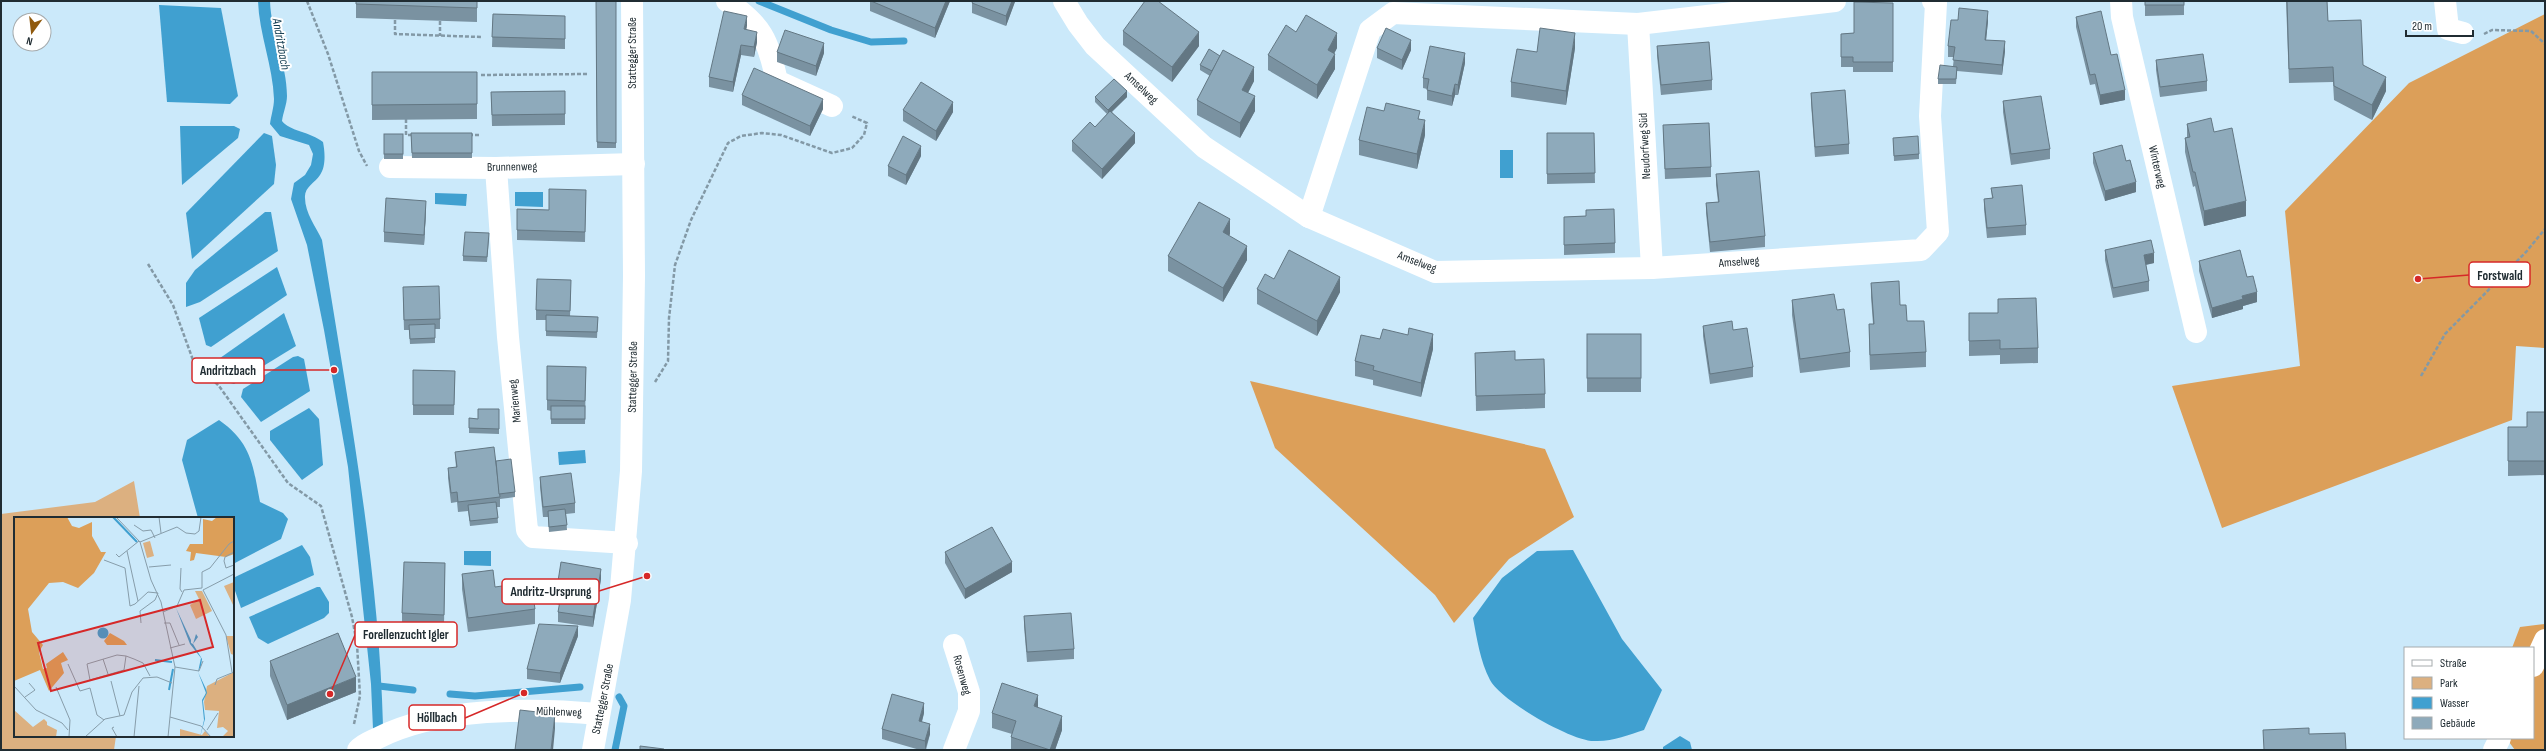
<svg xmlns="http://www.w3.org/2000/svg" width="2546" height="751" viewBox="0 0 2546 751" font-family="'Sofia Sans Condensed',sans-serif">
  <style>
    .green { fill: #dcb080 }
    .forest { fill: #dc9f59 }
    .water { fill: #40a0d0 }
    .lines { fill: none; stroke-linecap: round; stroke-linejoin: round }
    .stream { stroke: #40a0d0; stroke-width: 7 }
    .path { stroke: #8399a6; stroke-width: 2.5; stroke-dasharray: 4 2; stroke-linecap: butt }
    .minor { stroke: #fff; stroke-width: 22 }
    .major { stroke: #fff; stroke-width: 22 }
    .wall { fill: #7a92a1 }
    .shaded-wall { fill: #637783 }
    .building { fill: #8eaabb; stroke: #637783 }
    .labels { text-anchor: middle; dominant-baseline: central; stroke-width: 4; stroke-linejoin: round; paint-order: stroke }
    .street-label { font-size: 12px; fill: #202c32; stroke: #fff }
    .water-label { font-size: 13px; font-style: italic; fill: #123c50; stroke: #fff }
    .inset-river { fill: none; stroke: #40a0d0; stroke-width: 2 }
    .inset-road { fill: none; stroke: #879daa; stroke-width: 1 }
    .view { fill: #d62828; fill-opacity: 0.15; stroke: #d62828; stroke-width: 2 }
    .inset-edge { fill: none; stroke: #202c32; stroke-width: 2 }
    .leader { fill: none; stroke: #d62828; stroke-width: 1.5 }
    .callout-dot { fill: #d62828; stroke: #fff; stroke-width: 1.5 }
    .callout { fill: #fff; stroke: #d62828; stroke-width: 1.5 }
    .callout-label { font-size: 13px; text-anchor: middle; font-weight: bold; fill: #202c32 }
  </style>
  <rect width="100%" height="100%" fill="#cbe9fa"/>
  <path class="green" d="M134,481L140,518H15V736H116L114,750H1V514L95,502Z"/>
  <g class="forest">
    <path d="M2545,14V348L2516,346L2512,420L2222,528L2172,386L2300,366L2285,211L2409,83Z"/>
    <path d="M1250,381L1545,449L1574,517L1509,559L1454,623L1435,595L1275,448Z"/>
    <path d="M2545,624V750H2515L2506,738H2533V648H2512L2520,627Z"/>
  </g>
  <g class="water">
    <path d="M258,1H270C271,33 287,64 287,96C287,104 283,113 282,121C289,131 311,132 323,142C325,152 326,167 320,175C315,183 304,187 305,198C305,213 316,227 322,240C347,399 379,565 383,726L373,729L371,684L348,467L324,330L307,245L291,199L294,183L305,175L311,165L313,154L309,145L280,136L270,124C271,116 274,107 274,99C273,66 259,34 258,1Z"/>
    <path d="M159,5L221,8L238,96L230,104L167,102Z"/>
    <path d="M180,126H234L240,129L238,138L182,185Z"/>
    <path d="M264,133L272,136L276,165L274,184L192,259L186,213Z"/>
    <rect x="1500" y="150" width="13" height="28"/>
    <path d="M515,192H543V207L515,206Z"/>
    <path d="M435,193L467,194L466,206L435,204Z"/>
    <path d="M265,212H271L278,251L200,302L186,307V283L195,270Z"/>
    <path d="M277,267L287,295L211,347L206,345L199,318Z"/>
    <path d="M284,313L296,346L234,384L224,381L213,363Z"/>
    <path d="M298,356L304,359L310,391L261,422L241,397L243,389L293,357Z"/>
    <path d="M309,408L319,419L323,465L302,480L270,440V431Z"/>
    <path d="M219,420C252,443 253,466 260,502L283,513L288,519L281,539L233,564V518H198L182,460L187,440Z"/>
    <path d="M585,450L586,463L559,465L558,452Z"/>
    <path d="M302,545L310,557L314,575L241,608L233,585V578Z"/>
    <path d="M1573,550L1622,639L1662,690L1644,730C1628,735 1612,742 1594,741C1571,741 1500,700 1490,680C1480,661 1477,639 1473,618L1502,578L1537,551Z"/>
    <path d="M464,551H491V566L464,565Z"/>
    <path d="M317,587H320L329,602V613L324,618L268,644L258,638L249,617Z"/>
    <path d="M1680,736L1690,742L1692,750H1663V747Z"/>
  </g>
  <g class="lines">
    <g class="stream">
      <path d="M759,1L831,30L871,42L904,41"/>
      <path d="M379,686L413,690"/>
      <path d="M450,694L475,696L580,687"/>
      <path d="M615,750L624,706L619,697"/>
    </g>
    <g class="path">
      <path d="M307,1L328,54L359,151L367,166"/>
      <path d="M395,20V34L481,37"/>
      <path d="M440,21V36"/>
      <path d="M2484,34L2492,30L2531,31L2545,44"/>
      <path d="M481,75L588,74"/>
      <path d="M406,119V135H414"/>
      <path d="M469,135H480"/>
      <path d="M148,264L173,305L193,360L219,386L288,483L321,506L352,617L357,644L360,696L354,724"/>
      <path d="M2421,376L2445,334L2526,252L2545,229"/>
      <path d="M655,382L668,361L669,318L675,265L691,220L728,143L741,136L762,133L781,135L832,153L852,148L864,135L867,123L851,116"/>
    </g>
    <g class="minor">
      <path d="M727,1C763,28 767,37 777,81L832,106"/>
      <path d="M1064,1L1078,24L1095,46L1204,147L1309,217L1435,272L1652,268L1921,250L1938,232L1930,116L1936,3L1933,1"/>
      <path d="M2121,1L2122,17L2196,332"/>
      <path d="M2445,1L2448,29L2463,33"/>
      <path d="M1638,24L1652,268"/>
      <path d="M390,167L496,168L634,164"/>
      <path d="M496,168L508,337L527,530L533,537L627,543"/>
      <path d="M1309,217L1370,30L1393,13L1638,24L1835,1"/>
      <path d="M2533,666L2545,640"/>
      <path d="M358,750C363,744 372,741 378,738C438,707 533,708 599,714"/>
      <path d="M954,750L969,711V692L954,645"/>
      <path d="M2494,750L2500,738"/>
    </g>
    <path class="major" d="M593,750L620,600L631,471L634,276L632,1"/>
  </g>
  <g class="wall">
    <path d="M356,1H477V22L356,18Z"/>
    <path d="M596,1H616V148H597Z"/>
    <path d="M870,1H950L935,38L870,11Z"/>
    <path d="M1015,1L1006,26L972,13V3Z"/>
    <path d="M2145,1H2184V15L2145,16Z"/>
    <path d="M2286,1H2327L2328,21L2363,65L2386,91L2372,120L2334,100L2333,82L2289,83Z"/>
    <path d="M1893,3V72H1853V67H1841V34L1854,33Z"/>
    <path d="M493,14L565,16V49L492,47Z"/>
    <path d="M2076,17L2111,55L2125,100L2100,105L2095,84L2090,85L2076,27Z"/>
    <path d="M1958,20L1988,21L1986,40L2005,51L2002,75L1957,71L1956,84H1938V79L1953,66L1954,57H1948V46Z"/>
    <path d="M747,26L746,29L757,42L754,57L741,55L733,92L709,87V77Z"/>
    <path d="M1123,31L1199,46L1172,82L1123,45Z"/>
    <path d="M1296,32L1337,48L1334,54L1335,69L1317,99L1268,70V55Z"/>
    <path d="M1657,46L1712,80V90L1661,95L1657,56Z"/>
    <path d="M1377,48L1411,50L1402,70L1377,58Z"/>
    <path d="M1575,48L1566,105L1511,97V82L1537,52Z"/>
    <path d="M777,52L824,53L816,76L777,62Z"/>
    <path d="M2156,60L2207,81V91L2160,97L2156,70Z"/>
    <path d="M1465,63L1458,95H1455L1452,106L1427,100V89L1423,88V78Z"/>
    <path d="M1200,65L1254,81L1248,93L1255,111L1240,138L1197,115V100L1210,76L1200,70Z"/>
    <path d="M372,72H477V119L372,120Z"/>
    <path d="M565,91V125L492,126L491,92Z"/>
    <path d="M1811,93L1849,144V154L1815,157L1811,103Z"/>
    <path d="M742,95L823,109L810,136L742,105Z"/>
    <path d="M1095,97H1127L1112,112L1135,143L1102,179L1072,151V141L1095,127L1107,114L1095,102Z"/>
    <path d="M2003,101L2050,149V159L2011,165L2003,112Z"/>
    <path d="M903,110L953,112L936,141L903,121Z"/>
    <path d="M1384,111L1420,119L1425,135L1417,169L1359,155V140Z"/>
    <path d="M2187,124L2214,132L2246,216L2204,226L2195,186L2193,187L2185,152V138L2187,137Z"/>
    <path d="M1663,125L1711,167V177L1665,179Z"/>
    <path d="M411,133H472V158H412Z"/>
    <path d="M1547,133H1594L1595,183L1547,184Z"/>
    <rect x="384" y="134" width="19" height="25"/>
    <path d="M1893,138L1919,154V159L1894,161Z"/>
    <path d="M2093,153L2136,192L2105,201L2093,163Z"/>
    <path d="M921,156L906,185L888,176V166Z"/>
    <path d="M1716,174L1765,236V247L1710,252L1706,213V203L1718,202L1716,185Z"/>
    <path d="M1991,188L2026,225V235L1987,238L1984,209V199L1992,198Z"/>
    <path d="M586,190L585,242L517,240V209L549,210Z"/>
    <path d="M426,211L424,245L384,242V232Z"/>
    <path d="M1586,216L1615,243V253L1564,255V217Z"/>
    <path d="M1230,234L1229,236L1247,260L1223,302L1168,271V256Z"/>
    <path d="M489,238L487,262L463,261V256Z"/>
    <path d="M2105,250L2154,263L2146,265L2149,281V291L2113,298L2105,260Z"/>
    <path d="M2199,261L2247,277L2257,302L2243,306V309L2212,318L2199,271Z"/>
    <path d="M1871,283L1900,305L1907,321L1926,352V367L1870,370L1869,339V324H1873L1871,297Z"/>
    <path d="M1257,289L1340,292L1317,336L1257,304Z"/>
    <path d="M571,290L570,316L598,317L597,338L546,336V320H536V310Z"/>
    <path d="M403,297L440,319V329H435V343L410,344L409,330H404Z"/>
    <path d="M1998,299L2038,348V363L2000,364V355L1969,356V313H1998Z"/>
    <path d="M1792,300L1837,310L1850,352V367L1800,373L1792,315Z"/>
    <path d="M1703,326L1733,330L1753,367V377L1710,384L1703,336Z"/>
    <rect x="1587" y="334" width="54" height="58"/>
    <path d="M1408,335L1433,349L1421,397L1373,385V380L1355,376V361L1380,339Z"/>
    <path d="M1475,353L1515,360L1545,394V408L1476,411Z"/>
    <path d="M547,366L586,367L585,424H551V411L547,410Z"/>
    <path d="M413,370L455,371L454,415H413Z"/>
    <path d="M499,409V434L469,433V418L478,419Z"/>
    <path d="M2545,412V475L2508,476V427H2527Z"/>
    <path d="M455,452L496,461L515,492V497L500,499V507H497L498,523L470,526L468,511L458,512L457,502L451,503L448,478V468H456Z"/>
    <path d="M540,477L575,503V513L566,514L567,530L549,532L548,517H543L540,487Z"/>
    <path d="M945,552L1012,572L965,599L945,563Z"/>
    <path d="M445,563L444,625L402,624V613Z"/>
    <path d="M462,574L495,587L535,609V624L468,632L462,589Z"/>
    <path d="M601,579L593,627L558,622V612L560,605L556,604V594Z"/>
    <path d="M1024,616L1074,649V659L1027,662L1024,626Z"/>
    <path d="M578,636L560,683L527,679V669Z"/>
    <path d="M270,661L356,692L287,720L270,676Z"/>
    <path d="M1038,708L1062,730L1055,750H1011V737L1012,734L992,728V713Z"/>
    <path d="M924,713L922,722L930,734L926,750H920L882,739V729Z"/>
  </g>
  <g class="shaded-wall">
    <path d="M946,1H950L935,38V28Z"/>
    <path d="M1012,1H1015V2L1006,26V16Z"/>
    <path d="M1988,11V21L1985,50V40Z"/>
    <path d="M747,16V26L744,39V29Z"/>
    <path d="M757,32V42L754,57V47Z"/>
    <path d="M1199,32V46L1172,82V67Z"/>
    <path d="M1337,33V48L1328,64V50Z"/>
    <path d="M1575,33V48L1566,105V91Z"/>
    <path d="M1411,40V50L1402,70V60Z"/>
    <path d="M2005,41V51L2002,75V65Z"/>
    <path d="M824,43V53L816,76V66Z"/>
    <path d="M741,45V55L733,92V82Z"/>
    <path d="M1465,53V63L1458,95V85Z"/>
    <path d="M1335,54V69L1317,99V85Z"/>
    <path d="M1254,67V81L1242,104V90Z"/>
    <path d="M2386,77V91L2372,120V105Z"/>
    <path d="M1455,84V95L1452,106V96Z"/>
    <path d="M2125,90V100L2100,105V95Z"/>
    <path d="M1127,91V97L1108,115V110Z"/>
    <path d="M1255,96V111L1240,138V123Z"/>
    <path d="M823,99V109L810,136V126Z"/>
    <path d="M953,102V112L936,141V131Z"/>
    <path d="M1425,120V135L1417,169V154Z"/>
    <path d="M1135,133V143L1102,179V169Z"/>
    <path d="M921,146V156L906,185V175Z"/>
    <path d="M2136,182V192L2105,201V191Z"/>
    <path d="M426,201V211L424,245V235Z"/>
    <path d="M2246,201V216L2204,226V211Z"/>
    <path d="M1230,219V234L1223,247V232Z"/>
    <path d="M1247,246V260L1223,302V288Z"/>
    <path d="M2154,253V263L2144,265V255Z"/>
    <path d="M1340,277V292L1317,336V321Z"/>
    <path d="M2257,292V302L2243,306V309L2212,318V308L2242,296Z"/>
    <path d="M1433,334V349L1421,397V383Z"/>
    <path d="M1012,562V572L965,599V589Z"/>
    <path d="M601,569V579L593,627V617Z"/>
    <path d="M578,626V636L560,683V673Z"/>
    <path d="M356,677V692L287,720V705Z"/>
    <path d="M1038,695V710L1034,706Z"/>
    <path d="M924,703V713L919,731V721Z"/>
    <path d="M555,714V729L553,750H551Z"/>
    <path d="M1062,716V730L1055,750H1050Z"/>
    <path d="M930,724V734L925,750V741Z"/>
  </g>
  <g class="building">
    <path d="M356,1H477V8L356,4Z"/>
    <path d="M596,1H616V143L597,142Z"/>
    <path d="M871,1H946L935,28Z"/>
    <path d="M973,1H1012L1006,16L972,3Z"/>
    <path d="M1145,1H1158L1199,32L1172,67L1123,31Z"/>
    <rect x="2145" y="1" width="39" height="4"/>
    <path d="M2287,1H2327L2328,21L2361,20L2363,65L2386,77L2372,105L2334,86L2333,67L2289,69Z"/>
    <path d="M1854,2L1893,3V62H1853V57H1841V34L1854,33Z"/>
    <path d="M1959,8L1988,11L1985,40L2005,41L2002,65L1953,60L1955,47L1948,46L1951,20H1958Z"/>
    <path d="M724,11L747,16L744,29L757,32L754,47L741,45L733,82L709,77Z"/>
    <path d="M2101,11L2111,55L2117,54L2125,90L2100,95L2095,74L2090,75L2076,17Z"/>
    <path d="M493,14L565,16V39L492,37Z"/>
    <path d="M1306,15L1337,33L1328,50L1335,54L1317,85L1268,55L1286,25L1296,32Z"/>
    <path d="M1386,28L1411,40L1402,60L1377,48Z"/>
    <path d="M1540,28L1575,33L1566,91L1511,82L1517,49L1537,52Z"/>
    <path d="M785,30L824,43L816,66L777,52Z"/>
    <path d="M1709,42L1712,80L1661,85L1657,46Z"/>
    <path d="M1430,46L1465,53L1458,85L1455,84L1452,96L1427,90L1429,79L1423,78Z"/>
    <path d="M1209,49L1220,56L1212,71L1200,65Z"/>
    <path d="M1223,50L1254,67L1242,90L1255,96L1240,123L1197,100Z"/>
    <path d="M2203,54L2207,81L2160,87L2156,60Z"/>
    <path d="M1940,65L1957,67L1956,79H1938Z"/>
    <path d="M754,68L823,99L810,126L742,95Z"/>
    <path d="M372,72H477V104L372,105Z"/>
    <path d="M1114,79L1127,91L1108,110L1095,97Z"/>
    <path d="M921,82L953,102L936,131L903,110Z"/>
    <path d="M1845,90L1849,144L1815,147L1811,93Z"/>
    <path d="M565,91V114L492,115L491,92Z"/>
    <path d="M2041,96L2050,149L2011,154L2003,101Z"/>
    <path d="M1386,103L1420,111L1418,119L1425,120L1417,154L1359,140L1367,107L1384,111Z"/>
    <path d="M1110,111L1135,133L1102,169L1072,141L1090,122L1095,127Z"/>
    <path d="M2211,118L2214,132L2232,128L2246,201L2204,211L2195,172H2193L2185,138L2190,137L2187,124Z"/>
    <path d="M1709,123L1711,167L1665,169L1663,125Z"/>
    <path d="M411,133H472V153H412Z"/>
    <path d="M1547,133H1594L1595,173L1547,174Z"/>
    <rect x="384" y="134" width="19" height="20"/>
    <path d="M903,136L921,146L906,175L888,166Z"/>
    <path d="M1918,136L1919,154L1894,156L1893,138Z"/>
    <path d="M2122,145L2126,161L2130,160L2136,182L2105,191L2093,153Z"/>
    <path d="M1759,171L1765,236L1710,242L1706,203L1719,202L1716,174Z"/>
    <path d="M2022,185L2026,225L1987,228L1984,199L1993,198L1991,188Z"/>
    <path d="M549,189L586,190L585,232L517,230V209L549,210Z"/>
    <path d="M386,198L426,201L424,235L384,232Z"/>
    <path d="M1199,202L1230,219L1223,232L1247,246L1223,288L1168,256Z"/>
    <path d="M1614,209L1615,243L1564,245V217L1586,216V210Z"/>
    <path d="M465,232L489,233L487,257L463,256Z"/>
    <path d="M2151,240L2154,253L2144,255L2149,281L2113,288L2105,250Z"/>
    <path d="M1289,250L1340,277L1317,321L1257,289L1265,274L1274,279Z"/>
    <path d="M2240,250L2247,277L2253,276L2257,292L2242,296L2243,299L2212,308L2199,261Z"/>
    <path d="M537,279L571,280L570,311L536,310Z"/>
    <path d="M1899,281L1900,305H1906L1907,321H1924L1926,352L1870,355L1869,324H1874L1871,283Z"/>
    <path d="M439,286L440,319L404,320L403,287Z"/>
    <path d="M1834,294L1837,310L1844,309L1850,352L1800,359L1792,300Z"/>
    <path d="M2036,298L2038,348L2000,349V340L1969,341V313H1998V299Z"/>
    <path d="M546,315L598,317L597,332L546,331Z"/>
    <path d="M1732,321L1733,330L1747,328L1753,367L1710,374L1703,326Z"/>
    <path d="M435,324V338L410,339L409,325Z"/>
    <path d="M1409,328L1433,334L1421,383L1373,370L1374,366L1355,361L1361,335L1380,339L1383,329L1408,335Z"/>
    <rect x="1587" y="334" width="54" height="44"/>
    <path d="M1515,351V360L1544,359L1545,394L1476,396L1475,353Z"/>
    <path d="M547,366L586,367L585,401L547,400Z"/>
    <path d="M413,370L455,371L454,405H413Z"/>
    <rect x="551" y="406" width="34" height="13"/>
    <path d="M478,409H499V429L469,428V418L478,419Z"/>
    <path d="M2527,412H2545V461H2508V427H2527Z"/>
    <path d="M494,447L500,497L458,502L457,492L451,493L448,468L457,467L455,452Z"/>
    <path d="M511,459L515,492L499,494L496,461Z"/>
    <path d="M571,473L575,503L543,507L540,477Z"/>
    <path d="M496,502L498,518L470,521L468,505Z"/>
    <path d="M565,509L567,525L549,527L548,511Z"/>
    <path d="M992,527L1012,562L965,589L945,552Z"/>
    <path d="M404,562L445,563L444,615L402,613Z"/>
    <path d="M561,562L601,569L593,617L558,612L561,595L556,594Z"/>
    <path d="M493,570L495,587L531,582L535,609L468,618L462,574Z"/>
    <path d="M1071,613L1074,649L1027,652L1024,616Z"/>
    <path d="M539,624L578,626L560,673L527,669Z"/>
    <path d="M338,633L356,677L287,705L270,661Z"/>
    <path d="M1002,683L1038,695L1034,706L1062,716L1050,750L1011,737L1016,721L992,713Z"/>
    <path d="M892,694L924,703L919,721L930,724L925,741L882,729Z"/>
    <path d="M520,710L555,714L551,750H515Z"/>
    <path d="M2309,728V734L2345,733L2346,750H2264L2263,730Z"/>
    <path d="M640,746L664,749V750H640Z"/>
  </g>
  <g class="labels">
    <g class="street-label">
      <text transform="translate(632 53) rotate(-90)">Stattegger Straße</text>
      <text transform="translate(1141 88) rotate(43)">Amselweg</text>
      <text transform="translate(1645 146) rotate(-93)">Neudorfweg Süd</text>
      <text transform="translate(512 167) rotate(-1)">Brunnenweg</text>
      <text transform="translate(2157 167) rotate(77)">Winterweg</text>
      <text transform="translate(1417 262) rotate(21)">Amselweg</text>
      <text transform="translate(1739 262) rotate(-4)">Amselweg</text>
      <text transform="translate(633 377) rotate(-89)">Stattegger Straße</text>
      <text transform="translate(515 401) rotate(-96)">Marienweg</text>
      <text transform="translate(962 675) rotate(75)">Rosenweg</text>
      <text transform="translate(603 699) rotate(-79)">Stattegger Straße</text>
      <text transform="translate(559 712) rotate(2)">Mühlenweg</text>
    </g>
    <g class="water-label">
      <text transform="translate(281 44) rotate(80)">Andritzbach</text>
    </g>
  </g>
  <g transform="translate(14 517)">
    <rect width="220" height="220" fill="#cbe9fa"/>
    <path d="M136,24L140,39L133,41L129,26ZM220,65V90L210,69ZM181,74H188L198,94L182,102L176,88L185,82ZM212,119H220V138L217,137ZM220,155V220H208L214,214L209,210L203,211L205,194L191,193L190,185L193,169ZM0,193L19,210L30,202L33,205V208L43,213L42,220H0ZM166,212L188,218L191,214L196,220H166Z" fill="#dcb080"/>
    <path d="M0,0H53L58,9L65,11L78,5V19L87,35H92L80,56L64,71L49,65L35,66L14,92L18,115L29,128L25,135L29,152L33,151L32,147L49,135L54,143L47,146L50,156L35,174L26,153L0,164ZM203,0H220V37L212,40L182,36L180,43L176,44L177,35L172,34L176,27H189V2L198,4ZM96,116L110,124L113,128H93L90,124Z" fill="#dc9f59"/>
    <path d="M162,91L177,123V126L179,127L182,117L184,120L179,127L188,142L187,149L184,155L192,172L193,176L189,184L191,202L186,220L190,203L188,183L192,176L184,155L187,141L176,127ZM83.5 116a5.5 5.5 0 1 1 11 0a5.5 5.5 0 1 1-11 0Z" fill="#40a0d0"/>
    <path class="inset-river" d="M99,0L123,25M141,143L158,145M155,173L159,152"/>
    <path class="inset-road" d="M102,0L126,25L137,63L147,85L161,150L154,220M145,0L147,16M120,8L129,14L137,13L141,21M126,25L163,10L172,16L181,17L185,14L187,0M113,34L124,84M220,35L211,40L210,44L212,51L220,48M102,37L105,40L125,24M90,43L111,51L116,89L121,87L134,75L144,76L141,83L126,94L127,106M135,50L157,48M167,51L166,72L168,75M188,71V55L196,51L215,27L220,24M189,73L212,118L218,155M189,73L220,57M149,95L163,89L170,73L188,71M150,106H156L165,128M156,131L171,127M112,139L110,153L76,163L73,147L103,138L112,139L120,142L129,146L136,159M89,142L94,157M54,147L66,174L76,171L83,198L90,203M161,150L185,154L189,144M97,164L106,199M201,168L203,162L220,155M0,169L22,193L48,206L54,213M42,170L56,203L55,220M11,180L21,173L15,166M156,200L187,209L197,220M100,210L98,211L103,220M193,213L204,196M71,220L91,202L110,198L118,175L129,161L143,160L158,166M120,220L125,169"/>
    <path class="view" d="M186,83L199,130L37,174L24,126Z"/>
    <rect width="220" height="220" class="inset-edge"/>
  </g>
  <path class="leader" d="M2418 279L2469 275M334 370L264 370M647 576L599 591M330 694L355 635M524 693L465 718"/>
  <g class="callout-dot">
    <circle cx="2418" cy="279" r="4"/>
    <circle cx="334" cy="370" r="4"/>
    <circle cx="647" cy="576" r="4"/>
    <circle cx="330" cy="694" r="4"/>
    <circle cx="524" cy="693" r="4"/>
  </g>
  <g class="callout">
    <rect x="2469" y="262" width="61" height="25" rx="4"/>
    <rect x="192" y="358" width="72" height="25" rx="4"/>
    <rect x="502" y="579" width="97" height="25" rx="4"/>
    <rect x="355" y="622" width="102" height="25" rx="4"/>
    <rect x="409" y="705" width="56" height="25" rx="4"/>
  </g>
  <g class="callout-label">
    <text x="2500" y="280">Forstwald</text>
    <text x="228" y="375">Andritzbach</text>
    <text x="551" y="596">Andritz-Ursprung</text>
    <text x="406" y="639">Forellenzucht Igler</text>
    <text x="437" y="722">Höllbach</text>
  </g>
  <rect width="2546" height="751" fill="none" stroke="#202c32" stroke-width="4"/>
  <rect x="2404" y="647" width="130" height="92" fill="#ffffff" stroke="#a6abad"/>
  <rect x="2412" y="660" width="20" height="6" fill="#ffffff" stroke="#a6abad"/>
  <text x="2440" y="667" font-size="12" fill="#202c32">Straße</text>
  <rect x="2412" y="677" width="20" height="12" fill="#dcb080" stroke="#a6abad"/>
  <text x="2440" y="687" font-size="12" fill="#202c32">Park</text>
  <rect x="2412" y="697" width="20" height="12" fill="#40a0d0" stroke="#a6abad"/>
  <text x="2440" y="707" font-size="12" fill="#202c32">Wasser</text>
  <rect x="2412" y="717" width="20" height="12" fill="#8eaabb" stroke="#a6abad"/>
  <text x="2440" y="727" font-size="12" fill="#202c32">Gebäude</text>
  <g transform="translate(32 32) rotate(195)"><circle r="19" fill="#ffffff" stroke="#a6abad"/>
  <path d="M0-3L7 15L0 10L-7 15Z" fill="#905a0e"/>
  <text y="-6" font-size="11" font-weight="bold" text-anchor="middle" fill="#202c32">N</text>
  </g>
  <path d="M2406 30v6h67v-6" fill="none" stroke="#202c32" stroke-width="2"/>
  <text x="2412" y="30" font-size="12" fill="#202c32" stroke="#ffffff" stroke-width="3" paint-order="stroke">20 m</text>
</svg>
